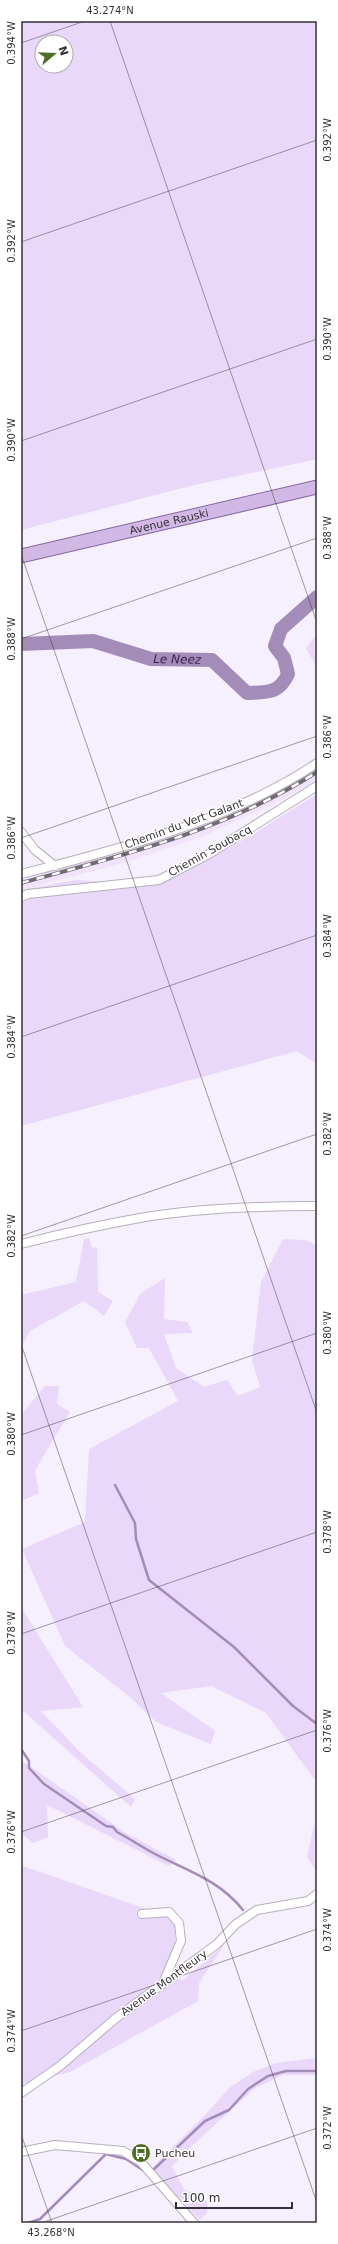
<svg xmlns="http://www.w3.org/2000/svg" width="338" height="2244" viewBox="0 0 338 2244" font-family="'DejaVu Sans',sans-serif">
  <style>
    .built { fill: #f0e3fb }
    .green { fill: #e9d8f9; fill-rule: evenodd }
    .lines { fill: none; stroke-linecap: round; stroke-linejoin: round }
    .stream { stroke: #a48cb8; stroke-width: 2.5 }
    .river { stroke: #a48cb8; stroke-width: 14 }
    .minor-casing { stroke: #b7afbe; stroke-width: 10 }
    .primary-casing { stroke: #866a9d; stroke-width: 15 }
    .minor { stroke: #fff; stroke-width: 8 }
    .primary { stroke: #d1b8e5; stroke-width: 13 }
    .rail-casing { stroke: #706b74; stroke-width: 4 }
    .rail { stroke: #fff; stroke-width: 2.5; stroke-dasharray: 8; stroke-linecap: butt }
    .ticks { fill: none; stroke: #353138; stroke-width: 1; stroke-opacity: 0.45 }
    .labels { text-anchor: middle; dominant-baseline: central; stroke-width: 3; stroke-linejoin: round; paint-order: stroke }
    .street-label { font-size: 11px; fill: #353138; stroke: #fff }
    .poi-label { font-size: 11px; fill: #353138; stroke: #fff; text-anchor: start }
    .water-label { font-size: 12px; font-style: italic; fill: #3e1d54; stroke: #fff }
    .neatline { fill: none; stroke: #353138; stroke-width: 1.5 }
    .ticks-label { font-size: 10px; text-anchor: middle; fill: #353138 }
  </style>
  <rect width="100%" height="100%" fill="#f6effd"/>
  <path class="built" d="M317,768V780L272,805L206,835L128,862L21,890V878L165,839L214,820L264,797Z"/>
  <g class="green">
    <path d="M21,21H317V459L190,486L21,530ZM42,42H66V66H42Z"/>
    <path d="M317,634V668L306,648Z"/>
    <path d="M317,794V1064L297,1051L21,1126V890L76,880L153,885L186,872L255,833Z"/>
    <path d="M89,1238L92,1247L97,1248L98,1292L113,1301L104,1316L84,1301L30,1331L21,1347V1295L76,1282L84,1239Z"/>
    <path d="M283,1239L305,1240L317,1245V1783L266,1713L211,1686L161,1693L215,1731L211,1744L156,1722L131,1698L65,1646L22,1549L85,1522L89,1449L178,1401L149,1348H137L125,1322L140,1294L165,1278L164,1319L187,1322L193,1333L164,1334L176,1368L204,1387L227,1380L238,1396L260,1387L252,1360L261,1282Z"/>
    <path d="M45,1386H59L57,1404L70,1412L35,1470L39,1493L21,1501V1415Z"/>
    <path d="M21,1607L83,1707L41,1711L79,1751L135,1799L131,1807L21,1709Z"/>
    <path d="M21,1760L126,1833L176,1860L169,1866L47,1805L48,1837L33,1843L21,1833Z"/>
    <path d="M314,1825H317V1872L307,1857Z"/>
    <path d="M21,1863L23,1866L175,1919V1961L169,1976L183,1980L224,1945L199,1983L198,2001L70,2072L21,2084Z"/>
    <path d="M317,2058V2075H283L255,2088L182,2155L172,2167L184,2189L207,2201V2213L200,2220L155,2172L153,2167L206,2114L229,2088L255,2071L276,2063Z"/>
  </g>
  <g class="lines">
    <g class="stream">
      <path d="M115,1485L135,1523L136,1539L149,1580L234,1647L293,1706L317,1724"/>
      <path d="M21,1749L29,1761V1768L44,1784L106,1826L113,1827L117,1832C130,1839 142,1847 155,1854C188,1871 219,1880 243,1910"/>
      <path d="M21,2085H22"/>
      <path d="M152,2171L205,2121L229,2110L248,2089L268,2076L286,2071H317"/>
      <path d="M28,2223L40,2219L106,2154L126,2159L144,2171"/>
    </g>
    <path class="river" id="s1" d="M21,644L93,641L151,659L212,660L247,693C267,692 279,694 288,674L284,658L275,646L281,629L317,597"/>
    <defs>
      <g id="minor">
        <path d="M21,832L35,850L55,866"/>
        <path d="M21,874C117,850 235,819 317,763"/>
        <path d="M21,897L28,894L159,880L209,854L317,786"/>
        <path d="M21,1244C60,1234 100,1225 140,1218C198,1208 258,1206 317,1206"/>
        <path d="M142,1914L169,1912L179,1923L181,1941L163,1983"/>
        <path d="M21,2093L60,2066L116,2018L217,1944L236,1924L257,1910L308,1901L317,1894"/>
        <path d="M21,2152L55,2145L123,2151L141,2162L194,2223"/>
      </g>
      <g id="primary">
        <path id="s2" d="M21,556L317,487"/>
      </g>
    </defs>
    <use href="#minor" class="minor-casing"/>
    <use href="#primary" class="primary-casing"/>
    <use href="#minor" class="minor"/>
    <use href="#primary" class="primary"/>
    <defs>
      <path id="rail" d="M21,883C124,855 226,830 317,772"/>
    </defs>
    <use href="#rail" class="rail-casing"/>
    <use href="#rail" class="rail"/>
  </g>
  <path class="ticks" d="M110,21L317,623M21,43L85,21M21,242L317,140M21,441L317,339M21,554L317,1413M21,639L317,538M21,838L317,736M21,1037L317,935M21,1236L317,1134M21,1344L317,2203M21,1435L317,1333M21,1634L317,1532M21,1832L317,1730M21,2031L317,1929M21,2134L52,2223M41,2223L317,2128"/>
  <defs>
    <symbol id="bus-disc" viewBox="-11 -11 22 22"><circle r="9.5" fill="#506e24" stroke="#fff"/><path d="M-5-6H5V4H4V6H2V4H-2V6H-4V4H-5ZM-3.5-4V0h7V-4ZM-3.5 1.2v1.5H-2V1.2ZM2 1.2v1.5H3.5V1.2Z" fill="#fff"/></symbol>
  </defs>
  <g fill-rule="evenodd">
    <use href="#bus-disc" x="130" y="2142" width="22" height="22"/>
  </g>
  <g class="labels">
    <g class="street-label">
      <text stroke="none"><textPath href="#s2" startOffset="152">Avenue Rauski</textPath></text>
      <text transform="translate(184 824) rotate(-20)">Chemin du Vert Galant</text>
      <text transform="translate(210 851) rotate(-29)">Chemin Soubacq</text>
      <text transform="translate(164 1983) rotate(-36)">Avenue Montfleury</text>
    </g>
    <g class="poi-label">
      <text x="155" y="2153">Pucheu</text>
    </g>
    <g class="water-label">
      <text stroke="none"><textPath href="#s1" startOffset="159">Le Neez</textPath></text>
    </g>
  </g>
  <rect width="338" height="2244" fill="none" stroke="#ffffff" stroke-width="44"/>
  <g transform="translate(54 54) rotate(71)"><circle r="19" fill="#ffffff" stroke="#aeadaf"/>
  <path d="M0-3L7 15L0 10L-7 15Z" fill="#506e24"/>
  <text y="-6" font-size="11" font-weight="bold" text-anchor="middle" fill="#353138">N</text>
  </g>
  <path d="M176 2202v6h116v-6" fill="none" stroke="#353138" stroke-width="2"/>
  <text x="182" y="2202" font-size="12" fill="#353138" stroke="#ffffff" stroke-width="3" paint-order="stroke">100 m</text>
  <rect x="22" y="22" width="294" height="2200" class="neatline"/>
  <g class="ticks-label">
    <text x="110" y="14">43.274°N</text>
    <text transform="translate(11 43) rotate(-90)" y="4">0.394°W</text>
    <text transform="translate(327 140) rotate(-90)" y="4">0.392°W</text>
    <text transform="translate(11 241) rotate(-90)" y="4">0.392°W</text>
    <text transform="translate(327 339) rotate(-90)" y="4">0.390°W</text>
    <text transform="translate(11 440) rotate(-90)" y="4">0.390°W</text>
    <text transform="translate(327 538) rotate(-90)" y="4">0.388°W</text>
    <text transform="translate(11 639) rotate(-90)" y="4">0.388°W</text>
    <text transform="translate(327 737) rotate(-90)" y="4">0.386°W</text>
    <text transform="translate(11 838) rotate(-90)" y="4">0.386°W</text>
    <text transform="translate(327 936) rotate(-90)" y="4">0.384°W</text>
    <text transform="translate(11 1037) rotate(-90)" y="4">0.384°W</text>
    <text transform="translate(327 1134) rotate(-90)" y="4">0.382°W</text>
    <text transform="translate(11 1236) rotate(-90)" y="4">0.382°W</text>
    <text transform="translate(327 1333) rotate(-90)" y="4">0.380°W</text>
    <text transform="translate(11 1434) rotate(-90)" y="4">0.380°W</text>
    <text transform="translate(327 1532) rotate(-90)" y="4">0.378°W</text>
    <text transform="translate(11 1633) rotate(-90)" y="4">0.378°W</text>
    <text transform="translate(327 1731) rotate(-90)" y="4">0.376°W</text>
    <text transform="translate(11 1832) rotate(-90)" y="4">0.376°W</text>
    <text transform="translate(327 1930) rotate(-90)" y="4">0.374°W</text>
    <text transform="translate(11 2031) rotate(-90)" y="4">0.374°W</text>
    <text transform="translate(327 2128) rotate(-90)" y="4">0.372°W</text>
    <text x="51" y="2236">43.268°N</text>
  </g>
</svg>
